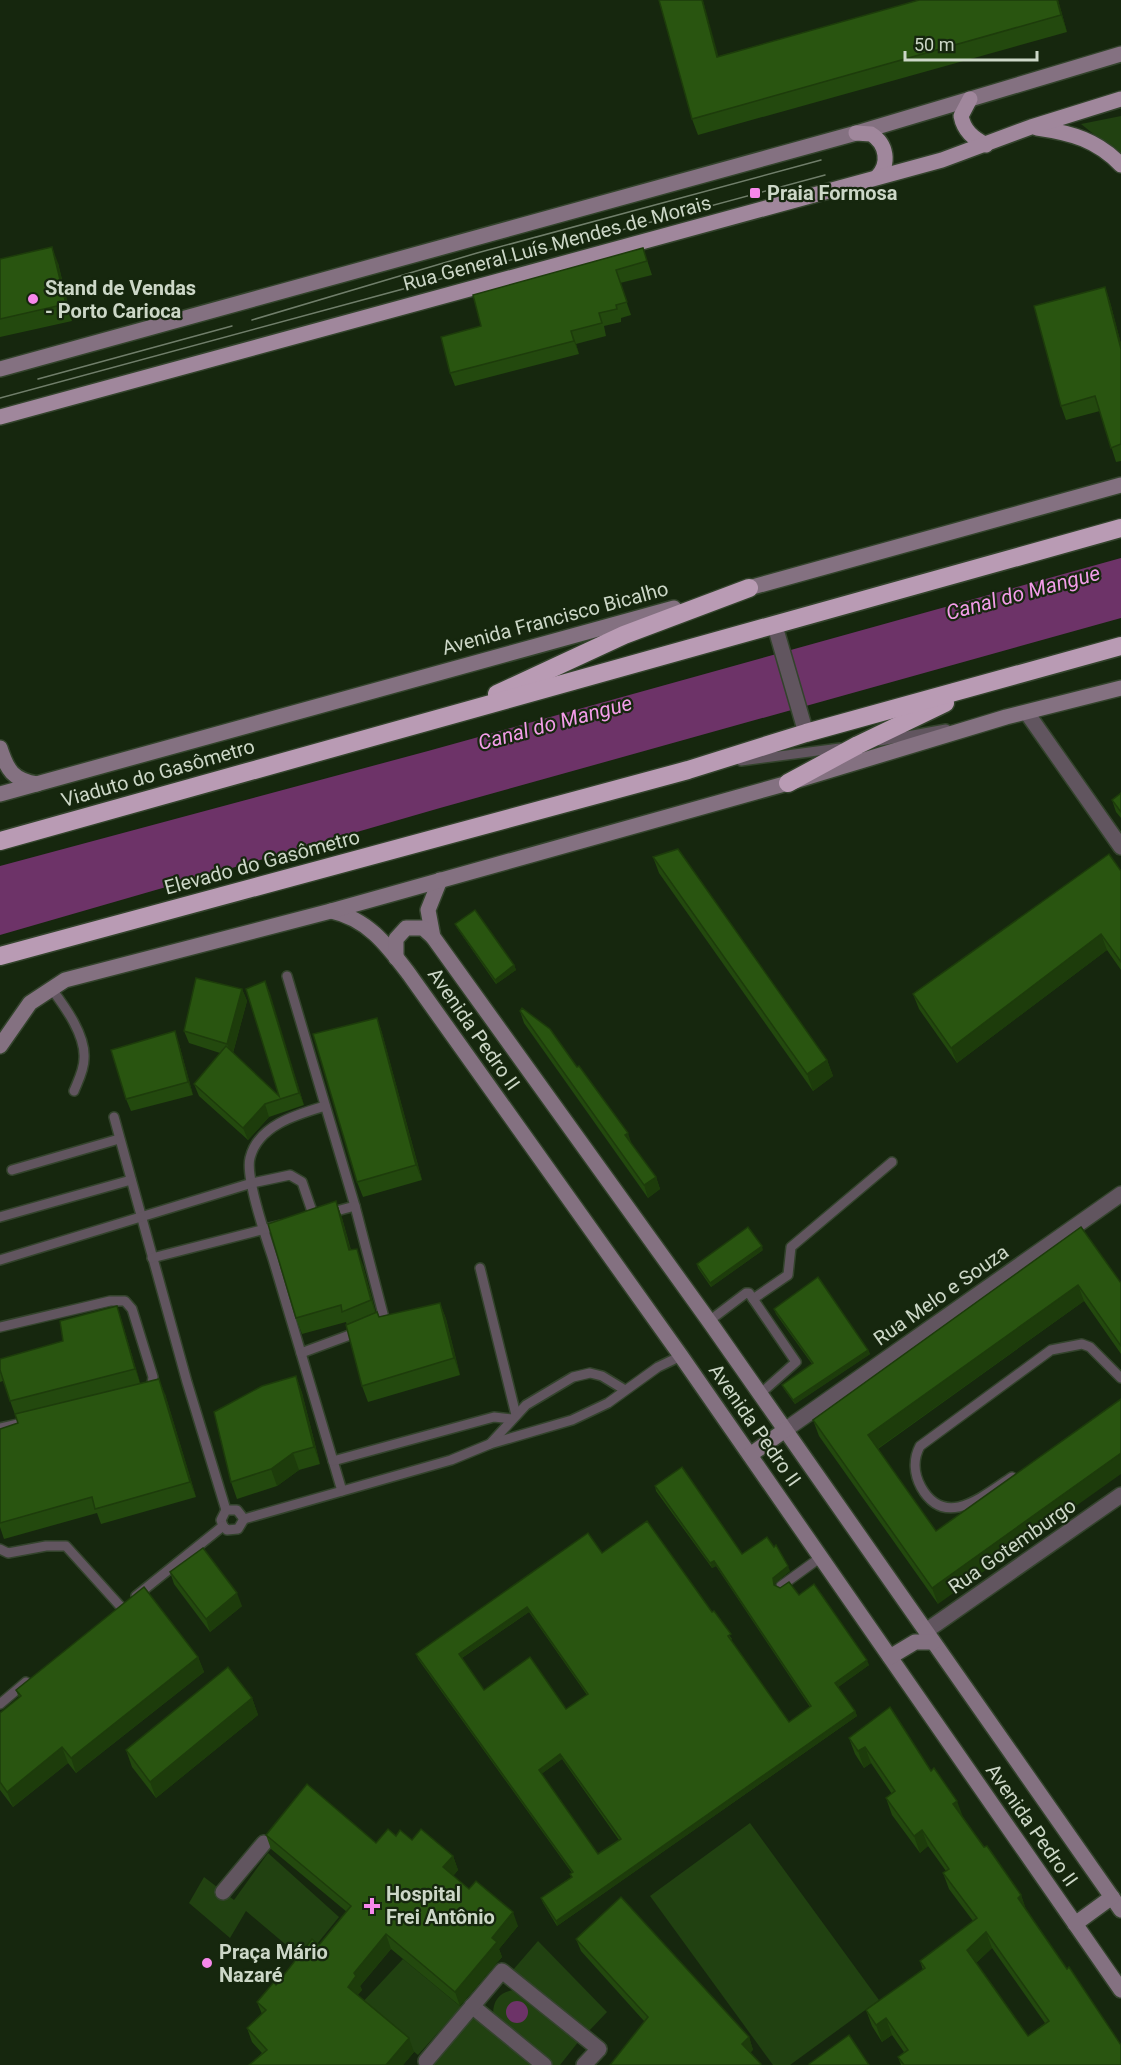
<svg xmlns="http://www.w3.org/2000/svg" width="1121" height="2065" viewBox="0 0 1121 2065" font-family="Roboto,sans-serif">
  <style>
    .green { fill: #214111 }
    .water { fill: #6d3368 }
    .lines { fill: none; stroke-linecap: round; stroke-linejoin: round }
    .lane-casing { stroke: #33432c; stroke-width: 12 }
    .street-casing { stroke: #33432c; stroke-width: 18 }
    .secondary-casing { stroke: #33432c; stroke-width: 18 }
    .primary-casing { stroke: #33432c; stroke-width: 18 }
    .highway-casing { stroke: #33432c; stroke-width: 21 }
    .lane { stroke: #61555f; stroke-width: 9 }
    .street { stroke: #61555f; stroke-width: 15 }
    .secondary { stroke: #847181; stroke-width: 15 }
    .primary { stroke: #a0879c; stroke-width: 15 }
    .highway { stroke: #b99bb4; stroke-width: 18 }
    .tram { stroke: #707e6a; stroke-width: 1.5 }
    .wall { fill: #23490e; fill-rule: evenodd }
    .shaded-wall { fill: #1d3c0b }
    .building { fill: #295510; stroke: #1d3c0b; stroke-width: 1.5; fill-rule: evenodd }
    .poi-dot { fill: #f788eb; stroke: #16270e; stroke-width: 2 }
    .labels { text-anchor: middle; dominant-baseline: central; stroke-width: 4.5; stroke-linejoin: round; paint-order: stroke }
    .poi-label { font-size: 20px; font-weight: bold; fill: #ccd7c7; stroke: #16270e; text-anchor: start }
    .street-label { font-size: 20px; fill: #ccd7c7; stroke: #16270e }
    .water-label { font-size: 21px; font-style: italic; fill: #f39de9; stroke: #16270e }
  </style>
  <rect width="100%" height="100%" fill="#16270e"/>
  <g class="green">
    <path d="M1121,116V156L1081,124Z"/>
    <path d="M750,1823L879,2000L790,2065H773L650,1896Z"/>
    <path d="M268,1853L339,1917L304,1960L246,1911L230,1938L189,1903L204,1877L234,1900Z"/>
    <path d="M538,1941L607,2012L587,2033L513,1970Z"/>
    <path d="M403,1959L461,2007L418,2055L359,2006Z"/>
    <path d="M514,1990L579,2041L560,2065H550L493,2014C493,2000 500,1992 514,1990Z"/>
    <path d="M475,2015L536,2065H432Z"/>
  </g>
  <g class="water">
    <path d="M1121,558V618L440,808L0,935V866L428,751Z"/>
    <circle cx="517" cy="2012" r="11"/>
  </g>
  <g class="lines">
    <defs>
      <g id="lane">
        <path d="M880,741L946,729"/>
        <path d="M741,761L840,748"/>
        <path d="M287,976L355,1206L329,1213"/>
        <path d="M51,988C65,1007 86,1035 84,1059C84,1070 78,1081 74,1091"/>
        <path d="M325,1106C298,1114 258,1125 250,1158C245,1177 266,1238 273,1259C296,1337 319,1414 342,1491"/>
        <path d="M114,1117L187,1382L226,1510"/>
        <path d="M12,1170L119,1139"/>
        <path d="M355,1206L382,1310L384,1318L379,1324"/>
        <path d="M0,1217L131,1180"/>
        <path d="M152,1258L281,1225"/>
        <path d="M0,1260L252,1183L290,1175L302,1182L314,1217"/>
        <path d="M480,1268L516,1415"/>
        <path d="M753,1299L788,1275L791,1247L892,1162"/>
        <path d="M709,1321L746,1293H749L796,1362L760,1394"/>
        <path d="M0,1327L110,1301H125L132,1309L153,1377L152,1384L147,1389"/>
        <path d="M301,1353L358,1332"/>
        <path d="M0,1428L18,1424"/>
        <path d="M490,1444L526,1405L573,1377L590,1373L602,1376L625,1390"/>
        <path d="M333,1461L494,1417L512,1419"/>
        <path d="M1012,1477C983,1496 945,1530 921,1487C914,1474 913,1459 920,1446L1051,1350L1082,1344L1090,1347L1121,1378"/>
        <path d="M244,1519L451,1460L490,1444L572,1420L608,1403L658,1367L681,1356"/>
        <path d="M223,1526L221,1520L226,1510H237L244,1519"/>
        <path d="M223,1526L227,1530L238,1529L244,1519"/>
        <path d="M0,1549L8,1553L46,1546H66L121,1607"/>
        <path d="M781,1586L821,1557"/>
        <path d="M136,1596L223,1526"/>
        <path d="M0,1704L26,1682"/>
      </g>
      <g id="street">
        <path d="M775,626L806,733"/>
        <path d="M1027,713L1121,847"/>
        <path d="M785,1430L1121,1194"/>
        <path d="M926,1631L1121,1495"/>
        <path d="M223,1892L264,1843"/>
        <path d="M472,2006L544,2065"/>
        <path d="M426,2061L502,1971L599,2049L584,2065"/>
      </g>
      <g id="secondary">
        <path d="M0,369L860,132L1121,54"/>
        <path d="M738,591L1121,485"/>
        <path d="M0,748C7,770 13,780 37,784"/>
        <path d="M0,794L674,608"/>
        <path d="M440,880L428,910L433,937L709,1321L1121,1910"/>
        <path d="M331,911C368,919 387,945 409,974L681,1356L1121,1990"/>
        <path d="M396,958V939L406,928H423L433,937"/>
        <path d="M0,1046L30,1003L65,980L331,911L788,783L1006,717L1121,688"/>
        <path d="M750,1455L785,1430"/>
        <path d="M890,1657L915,1642H933"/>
        <path d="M1075,1924L1112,1897"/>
      </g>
      <g id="primary">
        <path d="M970,99L961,116C964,131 973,138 986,145"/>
        <path d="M1037,128C1072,133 1097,140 1121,165"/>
        <path d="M856,133L871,134C887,144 890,164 877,177"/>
        <path d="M0,417L942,160L1031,127L1121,99"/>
      </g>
      <g id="highway">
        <path d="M497,694L624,635L749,588"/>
        <path d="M788,783L858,745L945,703"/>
        <path d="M0,841L1121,528"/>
        <path d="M0,956L688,770L806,733L1121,646"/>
      </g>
    </defs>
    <use href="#lane" class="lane-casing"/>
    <use href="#street" class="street-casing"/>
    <use href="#secondary" class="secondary-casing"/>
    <use href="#primary" class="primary-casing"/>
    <use href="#highway" class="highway-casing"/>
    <use href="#lane" class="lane"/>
    <use href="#street" class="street"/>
    <use href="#secondary" class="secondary"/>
    <use href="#primary" class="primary"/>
    <use href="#highway" class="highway"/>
    <g class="tram">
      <path d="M252,320L477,253L821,160"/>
      <path d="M38,379L232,326"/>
      <path d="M0,398L825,175"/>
    </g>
  </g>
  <g class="wall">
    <path d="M919,0H1058L1067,32L698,135L692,119L719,56Z"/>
    <path d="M643,248L652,275L620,283L631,315L621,318V322L604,326L606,336L576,344L579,354L455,386L450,373L481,326Z"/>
    <path d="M0,259L58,263L72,321L0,337Z"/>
    <path d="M1105,287L1110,302L1121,344V461L1116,462L1100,411L1066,420L1061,406Z"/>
    <path d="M1121,793V818L1116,812L1112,800Z"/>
    <path d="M653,857L827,1060L833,1076L813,1091L659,873Z"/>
    <path d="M1121,871V970L1107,950L957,1063L919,1009L913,994Z"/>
    <path d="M455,924L514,965L516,970L496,984L457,928Z"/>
    <path d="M265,981L304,1105L269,1117L248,1140L199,1096L194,1084L220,1053L189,1043L184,1031L242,989L247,1001L233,1053L279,1096Z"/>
    <path d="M520,1011L656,1177L660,1189L648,1198L524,1023Z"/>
    <path d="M377,1018L382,1033L422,1180L363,1197L357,1182Z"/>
    <path d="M179,1044L193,1095L131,1111L126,1099Z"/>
    <path d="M336,1201L342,1218L351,1250L363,1265L376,1313L379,1317L440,1303L446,1319L460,1375L368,1402L362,1386L346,1322L302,1334L296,1318Z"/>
    <path d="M1081,1227L1121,1283V1354L1084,1301L878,1449L936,1531L938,1604L819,1436L813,1420Z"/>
    <path d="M763,1250L711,1287L698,1268L697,1264Z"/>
    <path d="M117,1306L122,1322L140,1383L165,1394L196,1497L101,1524L97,1513L4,1539L0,1527V1429L18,1423L3,1381L0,1382V1359L63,1341Z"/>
    <path d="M774,1309L868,1350L870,1354L795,1404L784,1389L782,1385L812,1364L776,1314Z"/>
    <path d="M296,1376L302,1393L320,1464L299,1470L277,1486L237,1499L231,1482Z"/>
    <path d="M655,1486L742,1554L790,1571L775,1583V1586L799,1595L869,1665L838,1687L855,1711L857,1716L557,1926L543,1903L541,1898L571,1877L570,1874L572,1873L418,1659L416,1654L602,1553L712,1612L732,1639L731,1640L789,1722L810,1707L716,1566L712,1568L656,1491ZM529,1612L587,1695L566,1709L484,1690L462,1658ZM562,1759L619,1840L598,1854L541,1774Z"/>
    <path d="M170,1572L242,1606L210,1632L174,1584Z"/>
    <path d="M198,1657L204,1672L76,1773L68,1763L13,1807L0,1790V1713L19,1698L16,1690Z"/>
    <path d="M252,1698L258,1715L156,1798L132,1767L126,1750Z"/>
    <path d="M849,1738L931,1771L984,1847L1021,1895L1026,1910L1121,2065H901L898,2057L904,2052L892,2035L882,2042L872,2026L866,2010L923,1970L920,1961L973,1921L949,1889L943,1873L946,1871L928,1846L920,1853L892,1815L886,1798L892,1794L871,1763L864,1768L855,1754ZM992,1948L1045,2023L1028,2036L976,1963Z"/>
    <path d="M266,1835L376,1843L396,1836L412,1840L453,1856L458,1870L453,1876L469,1889L518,1926L499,1949L502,1957L460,2006L391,1949L360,1986L362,1990L357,1995L414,2052L403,2065H249L262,2053L252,2042L247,2028L262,2014L257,2002L319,1945L347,1912L271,1849Z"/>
    <path d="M576,1939L749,2037L753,2050L644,2021L581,1951Z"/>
  </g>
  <g class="shaded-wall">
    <path d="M702,0H703L723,73L717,57Z"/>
    <path d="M1057,0H1058L1067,32L1061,15Z"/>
    <path d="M52,247L58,263L72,321L66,304Z"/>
    <path d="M1105,287L1110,302L1121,344V349Z"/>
    <path d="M571,331L576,344L579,354L574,341Z"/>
    <path d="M1101,934L1107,950L957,1063L951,1048Z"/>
    <path d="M514,965L516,970L496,984L495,980Z"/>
    <path d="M265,981L270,993L304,1105L299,1093Z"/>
    <path d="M242,989L247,1001L232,1056L227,1044Z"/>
    <path d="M377,1018L382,1033L422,1180L416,1165Z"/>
    <path d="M175,1031L179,1044L193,1095L188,1082Z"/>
    <path d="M827,1060L833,1076L813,1091L807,1074Z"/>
    <path d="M265,1104L269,1117L248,1140L243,1128Z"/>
    <path d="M628,1133L632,1145L625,1135Z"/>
    <path d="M656,1177L660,1189L648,1198L644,1185Z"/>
    <path d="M336,1201L342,1218L355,1267L349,1250Z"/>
    <path d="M762,1246L763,1250L711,1287L710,1283Z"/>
    <path d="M357,1249L363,1265L376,1316L371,1300Z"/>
    <path d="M1078,1285L1084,1301L874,1451L868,1435Z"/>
    <path d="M440,1303L446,1319L460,1375L454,1358Z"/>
    <path d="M117,1306L122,1322L141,1385L135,1369Z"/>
    <path d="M868,1350L870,1354L795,1404L793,1400Z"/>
    <path d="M296,1376L302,1393L320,1464L314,1447Z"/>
    <path d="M159,1379L165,1394L196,1497L190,1482Z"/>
    <path d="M293,1453L299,1470L277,1486L271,1469Z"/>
    <path d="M1121,1453V1474L938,1604L932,1588Z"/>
    <path d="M714,1561L716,1566L712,1568L710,1563Z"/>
    <path d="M788,1566L790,1571L775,1583L776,1590L774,1585L773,1578Z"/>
    <path d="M237,1593L242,1606L210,1632L206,1619Z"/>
    <path d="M527,1607L529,1612L460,1659L459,1654Z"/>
    <path d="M198,1657L204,1672L76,1773L71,1758Z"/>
    <path d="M867,1660L869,1665L837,1688L835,1683Z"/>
    <path d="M252,1698L258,1715L156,1798L150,1782Z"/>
    <path d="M855,1711L857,1716L557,1926L556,1921Z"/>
    <path d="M62,1747L68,1763L13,1807L7,1792Z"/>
    <path d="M865,1747L871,1763L864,1768L858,1751Z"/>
    <path d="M560,1754L562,1759L540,1775L539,1770Z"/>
    <path d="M957,1801L963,1817L953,1804Z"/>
    <path d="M922,1830L928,1846L920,1853L914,1836Z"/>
    <path d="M453,1856L458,1870L448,1882L443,1867Z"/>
    <path d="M1021,1895L1027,1912L1018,1898Z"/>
    <path d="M513,1912L518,1926L499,1949L502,1957L460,2006L455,1992L492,1938Z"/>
    <path d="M986,1932L992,1948L973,1966L967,1950Z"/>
    <path d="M386,1934L391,1949L360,1986L362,1990L353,2001L348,1987L354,1973Z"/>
    <path d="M886,2018L892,2035L882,2042L876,2025Z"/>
    <path d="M749,2037L753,2050L747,2057L742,2044Z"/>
    <path d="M409,2038L414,2052L403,2065H386Z"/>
  </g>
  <g class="building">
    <path d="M659,0H702L717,57L919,0H1057L1061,15L692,119Z"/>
    <path d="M52,247L66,304L0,319V259Z"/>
    <path d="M643,248L647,261L616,270L627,302L616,305L617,309L599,313L602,323L571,331L574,341L450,373L441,337L481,326L473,295Z"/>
    <path d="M1105,287L1121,349V444L1111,448L1095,396L1061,406L1034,306Z"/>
    <path d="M1121,793V812L1112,800Z"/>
    <path d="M678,849L827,1060L807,1074L653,857Z"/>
    <path d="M1109,854L1121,871V962L1101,934L951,1048L913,994Z"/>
    <path d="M475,910L514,965L495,980L455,924Z"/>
    <path d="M196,978L242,989L227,1044L184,1031Z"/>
    <path d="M265,981L299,1093L265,1104L243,1128L194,1084L226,1046L279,1096L246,989Z"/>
    <path d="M522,1008L550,1029L577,1067L579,1066L628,1133L625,1135L656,1177L644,1185L520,1011Z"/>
    <path d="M377,1018L416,1165L357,1182L313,1034Z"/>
    <path d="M175,1031L188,1082L126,1099L111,1050Z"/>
    <path d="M336,1201L349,1250L357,1249L371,1300L342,1312L341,1305L296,1318L268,1224Z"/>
    <path d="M748,1227L762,1246L710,1283L697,1264Z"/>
    <path d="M1081,1227L1121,1283V1346L1078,1285L868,1435L936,1531L1121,1399V1453L932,1588L813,1420Z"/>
    <path d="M818,1277L868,1350L793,1400L782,1385L813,1363L774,1309Z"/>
    <path d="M440,1303L454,1358L362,1386L346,1325L377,1312L379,1317Z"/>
    <path d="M117,1306L135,1369L10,1401L0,1370V1359L63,1341L60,1321Z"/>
    <path d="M296,1376L314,1447L293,1453L271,1469L231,1482L214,1412L262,1386Z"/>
    <path d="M159,1379L190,1482L95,1509L92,1497L0,1523V1429L18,1423L15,1414Z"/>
    <path d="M682,1467L742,1554L767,1537L774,1547L776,1545L788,1566L773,1578L774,1585L780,1588L789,1582L799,1595L814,1584L867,1660L835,1683L855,1711L556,1921L541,1898L572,1877L570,1874L573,1872L416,1654L588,1533L602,1553L647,1521L712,1612L714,1611L731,1634L728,1636L789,1722L811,1706L714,1561L710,1563L655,1486ZM527,1607L588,1694L566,1709L530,1657L484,1690L459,1654ZM560,1754L621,1839L598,1854L539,1770Z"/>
    <path d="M203,1548L237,1593L206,1619L170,1572Z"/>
    <path d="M144,1587L198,1657L71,1758L62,1747L7,1792L0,1782V1713L21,1696L16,1690Z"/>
    <path d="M228,1667L252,1698L150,1782L126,1750Z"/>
    <path d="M890,1707L931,1771L934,1768L957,1801L953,1804L984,1847L987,1846L1021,1895L1018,1898L1067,1969L1069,1967L1121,2045V2065H904L898,2057L908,2050L886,2018L876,2025L866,2010L925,1968L920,1961L977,1918L943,1873L949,1869L922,1830L914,1836L886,1798L895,1791L865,1747L858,1751L849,1738ZM986,1932L1049,2021L1028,2036L967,1950Z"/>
    <path d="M307,1784L376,1843L388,1829L396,1836L400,1830L412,1840L421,1829L453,1856L443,1867L469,1889L476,1881L513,1912L492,1938L497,1942L455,1992L386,1934L354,1973L356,1976L348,1987L409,2038L386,2065H249L267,2050L247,2028L266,2010L257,2002L274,1982L276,1985L312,1939L319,1945L351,1906L266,1835Z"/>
    <path d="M621,1897L749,2037L742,2044L761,2064L760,2065H610L648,2017L576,1939Z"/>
    <path d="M849,2035L869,2065H810L809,2064Z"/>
  </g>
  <g class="poi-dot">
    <rect x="749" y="187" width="12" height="12" rx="3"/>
    <circle cx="33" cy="299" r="6"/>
    <path d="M369 1897h6v6h6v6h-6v6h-6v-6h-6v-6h6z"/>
    <circle cx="207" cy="1963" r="6"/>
  </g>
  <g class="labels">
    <g class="poi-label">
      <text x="767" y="193">Praia Formosa</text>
      <text x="45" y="288">Stand de Vendas<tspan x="45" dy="23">- Porto Carioca</tspan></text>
      <text x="386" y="1894">Hospital<tspan x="386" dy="23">Frei Antônio</tspan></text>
      <text x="219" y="1952">Praça Mário<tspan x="219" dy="23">Nazaré</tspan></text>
    </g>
    <g class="street-label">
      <text transform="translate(557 243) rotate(-15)">Rua General Luís Mendes de Morais</text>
      <text transform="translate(555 618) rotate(-15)">Avenida Francisco Bicalho</text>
      <text transform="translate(158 773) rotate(-16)">Viaduto do Gasômetro</text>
      <text transform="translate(262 862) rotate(-15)">Elevado do Gasômetro</text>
      <text transform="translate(474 1029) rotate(55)">Avenida Pedro II</text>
      <text transform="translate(941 1295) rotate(-35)">Rua Melo e Souza</text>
      <text transform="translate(755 1425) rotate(55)">Avenida Pedro II</text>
      <text transform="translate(1012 1546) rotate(-35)">Rua Gotemburgo</text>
      <text transform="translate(1032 1825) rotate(55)">Avenida Pedro II</text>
    </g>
    <g class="water-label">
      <text transform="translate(1023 593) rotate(-15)">Canal do Mangue</text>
      <text transform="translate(555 723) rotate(-15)">Canal do Mangue</text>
    </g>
  </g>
  <path d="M905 51v9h132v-9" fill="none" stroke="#ccd7c7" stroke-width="3"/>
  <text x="914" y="51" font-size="18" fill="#ccd7c7" stroke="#16270e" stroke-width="4.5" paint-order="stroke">50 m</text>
</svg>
